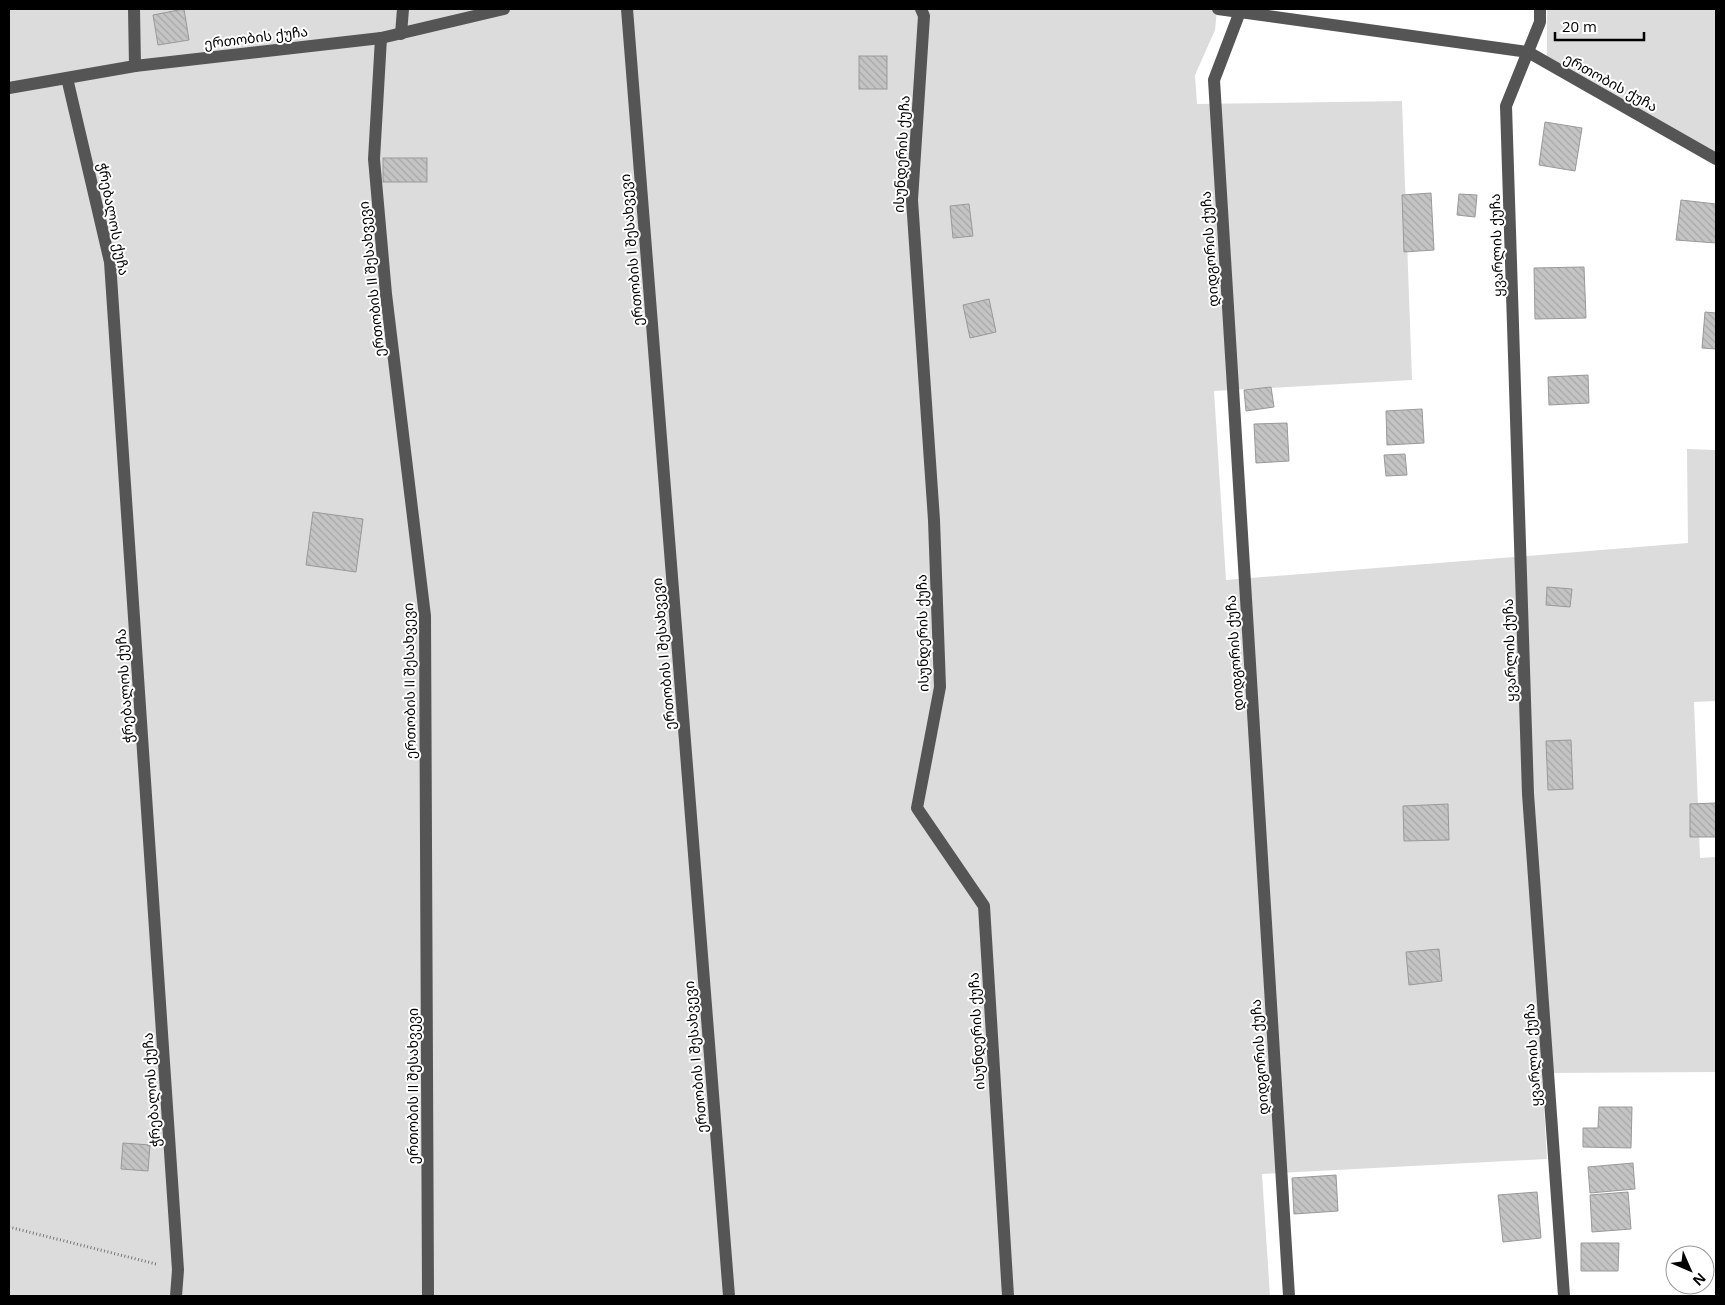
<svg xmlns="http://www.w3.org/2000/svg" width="1725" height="1305" viewBox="0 0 1725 1305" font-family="'Open Sans','Noto Sans Georgian',sans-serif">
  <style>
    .green { fill: #dcdcdc }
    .building { fill: url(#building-back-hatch); stroke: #999 }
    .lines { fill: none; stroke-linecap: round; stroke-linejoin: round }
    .path { stroke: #777; stroke-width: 3; stroke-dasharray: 1 2.5; stroke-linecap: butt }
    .minor { stroke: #555; stroke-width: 12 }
    .labels { text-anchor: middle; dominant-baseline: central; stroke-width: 4; stroke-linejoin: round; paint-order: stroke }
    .street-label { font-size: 14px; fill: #000; stroke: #fff }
  </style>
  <defs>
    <pattern id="building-back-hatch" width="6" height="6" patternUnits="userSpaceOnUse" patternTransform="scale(1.25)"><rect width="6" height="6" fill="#c4c4c4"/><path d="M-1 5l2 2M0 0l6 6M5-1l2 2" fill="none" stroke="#a7a7a7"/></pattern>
  </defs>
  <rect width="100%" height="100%" fill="#fff"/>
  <g class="green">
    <path d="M9,9H1217L1215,30L1195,75L1197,104L1402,101L1412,380L1214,391L1226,580L1688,543L1687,449L1716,450V701L1694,702L1700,858L1716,857V1072L1542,1073L1547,1159L1262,1174L1270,1296H9Z"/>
    <path d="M1547,9H1716V154L1547,63Z"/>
  </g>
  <g class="building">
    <path d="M184,9L189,40L158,45L153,15Z"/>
    <rect x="859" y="56" width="28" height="33"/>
    <path d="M1545,122L1582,128L1575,171L1539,165Z"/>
    <rect x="383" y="158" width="44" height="24"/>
    <path d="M1431,193L1434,250L1404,252L1402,195Z"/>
    <path d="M1459,194L1477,195L1475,217L1457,215Z"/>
    <path d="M1681,200L1716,204V243L1676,240Z"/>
    <path d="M969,204L973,236L953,238L950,206Z"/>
    <path d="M1584,267L1586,318L1535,319L1534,268Z"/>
    <path d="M989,299L996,332L970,338L963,305Z"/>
    <path d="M1705,312L1716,313V349L1702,348Z"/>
    <path d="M1588,375L1589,403L1549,405L1548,377Z"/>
    <path d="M1271,387L1274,407L1246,411L1244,390Z"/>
    <path d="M1422,409L1424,443L1387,445L1386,411Z"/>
    <path d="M1287,423L1289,461L1256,463L1254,424Z"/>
    <path d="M1405,454L1407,475L1386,476L1384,455Z"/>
    <path d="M313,512L363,519L356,572L306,565Z"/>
    <path d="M1547,587L1572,589L1570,607L1546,605Z"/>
    <path d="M1571,740L1573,789L1548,790L1546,741Z"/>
    <path d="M1716,803V837H1690V804Z"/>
    <path d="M1448,804L1449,840L1404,841L1403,806Z"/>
    <path d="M1439,949L1442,981L1409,985L1406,952Z"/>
    <path d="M1599,1107H1632L1631,1148L1583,1147V1128H1598Z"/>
    <path d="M123,1143L150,1145L148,1171L121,1169Z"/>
    <path d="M1633,1163L1635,1189L1590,1193L1588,1167Z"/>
    <path d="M1336,1175L1338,1211L1294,1214L1292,1178Z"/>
    <path d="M1537,1192L1541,1238L1503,1242L1498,1195Z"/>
    <path d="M1628,1192L1631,1229L1592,1232L1590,1195Z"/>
    <path d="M1581,1243H1619L1618,1271H1581Z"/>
  </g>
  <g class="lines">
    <path class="path" d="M9,1227L156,1264"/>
    <g class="minor">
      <path d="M134,9L135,66"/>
      <path d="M627,9L729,1296"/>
      <path d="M921,9L924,16L912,200L934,520L940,687L917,808L984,906L1008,1296"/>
      <path d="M1218,9L1528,52L1716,159"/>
      <path d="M1241,9L1214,80L1289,1296"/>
      <path d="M1540,9V22L1506,106L1528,794L1564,1296"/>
      <path d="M401,34L403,9"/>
      <path d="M381,38L374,159L386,294L425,616L428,1296"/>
      <path d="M67,78L110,262L178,1270L176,1296"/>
      <path d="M9,88L135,66L381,38L504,9"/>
    </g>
  </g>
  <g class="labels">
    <g class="street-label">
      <text transform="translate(256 37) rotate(-7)">ერთობის ქუჩა</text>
      <text transform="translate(1611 82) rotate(29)">ერთობის ქუჩა</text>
      <text transform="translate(901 154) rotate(-87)">ისუნდერის ქუჩა</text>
      <text transform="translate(114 219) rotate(79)">ჭრებალოს ქუჩა</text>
      <text transform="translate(1496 245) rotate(-92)">ყვარლის ქუჩა</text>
      <text transform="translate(1209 249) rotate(-94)">დიდგორის ქუჩა</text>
      <text transform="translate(631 250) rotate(-95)">ერთობის I შესახვევი</text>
      <text transform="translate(371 279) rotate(-96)">ერთობის II შესახვევი</text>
      <text transform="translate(922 633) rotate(-91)">ისუნდერის ქუჩა</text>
      <text transform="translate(1509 650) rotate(-92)">ყვარლის ქუჩა</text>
      <text transform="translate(1234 653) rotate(-94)">დიდგორის ქუჩა</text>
      <text transform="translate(663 654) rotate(-95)">ერთობის I შესახვევი</text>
      <text transform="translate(409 681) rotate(-91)">ერთობის II შესახვევი</text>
      <text transform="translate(124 686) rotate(-94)">ჭრებალოს ქუჩა</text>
      <text transform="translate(976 1031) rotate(-93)">ისუნდერის ქუჩა</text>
      <text transform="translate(1532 1055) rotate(-94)">ყვარლის ქუჩა</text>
      <text transform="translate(695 1057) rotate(-95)">ერთობის I შესახვევი</text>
      <text transform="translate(1259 1057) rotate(-94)">დიდგორის ქუჩა</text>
      <text transform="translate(412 1086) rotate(-90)">ერთობის II შესახვევი</text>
      <text transform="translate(151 1090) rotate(-94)">ჭრებალოს ქუჩა</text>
    </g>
  </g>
  <rect width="1725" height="1305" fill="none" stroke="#000000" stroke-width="20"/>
  <g transform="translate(1690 1270) rotate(135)"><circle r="24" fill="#ffffff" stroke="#999999"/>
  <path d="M0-4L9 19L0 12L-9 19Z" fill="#000000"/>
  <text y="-8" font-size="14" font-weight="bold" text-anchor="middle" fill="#000000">N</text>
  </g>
  <path d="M1555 32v8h89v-8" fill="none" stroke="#000000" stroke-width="2.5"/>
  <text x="1562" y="32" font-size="15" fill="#000000" stroke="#ffffff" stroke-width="4" paint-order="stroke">20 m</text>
</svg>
